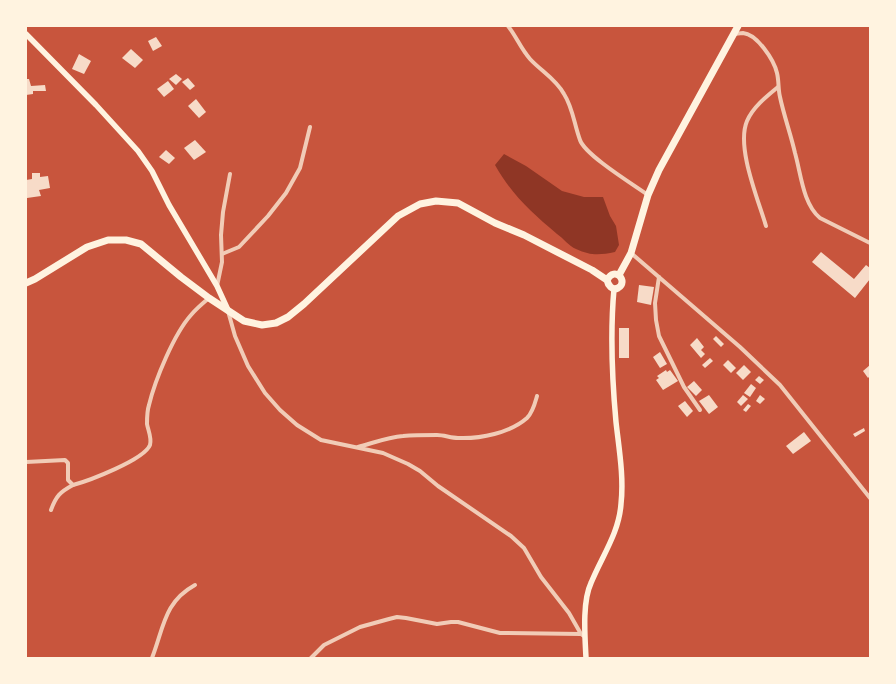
<svg xmlns="http://www.w3.org/2000/svg" width="896" height="684" viewBox="0 0 896 684" font-family="'Asap Condensed',sans-serif">
  <style>
    .water { fill: #8f3625 }
    .building { fill: #f7dbc8 }
    .lines { fill: none; stroke-linecap: round; stroke-linejoin: round }
    .minor { stroke: #f1ccb7; stroke-width: 4 }
    .secondary { stroke: #fff3e0; stroke-width: 5.5 }
    .trunk { stroke: #fff3e0; stroke-width: 7 }
  </style>
  <rect width="100%" height="100%" fill="#c8553d"/>
  <path class="water" d="M504,154L526,166L562,191L584,197H603L610,216L616,226L619,245L615,252C600,255 591,256 576,249C569,246 563,238 557,234C531,212 512,195 495,165Z"/>
  <g class="building">
    <path d="M156,37L162,46L153,51L148,41Z"/>
    <path d="M131,49L143,60L135,68L122,58Z"/>
    <path d="M79,54L91,61L84,74L72,69Z"/>
    <path d="M176,74L182,79L176,85L169,79Z"/>
    <path d="M188,78L195,86L190,90L182,82Z"/>
    <path d="M26,79H29L31,86L45,85L46,91H33V94L26,95Z"/>
    <path d="M168,81L174,89L164,97L157,89Z"/>
    <path d="M196,99L206,112L199,118L188,106Z"/>
    <path d="M195,140L206,152L194,160L184,148Z"/>
    <path d="M166,150L175,158L169,164L159,157Z"/>
    <path d="M32,173H40V177L48,176L50,188L39,190L41,196L27,198L26,180L32,179Z"/>
    <path d="M821,252L854,279L866,265L870,268V279L855,298L812,262Z"/>
    <path d="M639,285L654,287L651,305L637,302Z"/>
    <rect x="619" y="328" width="10" height="30"/>
    <path d="M716,336L724,344L721,347L713,339Z"/>
    <path d="M697,338L704,347L701,350L705,354L701,358L690,345Z"/>
    <path d="M660,352L667,364L660,368L653,357Z"/>
    <path d="M710,358L713,361L705,368L702,365Z"/>
    <path d="M728,360L736,368L731,373L723,365Z"/>
    <path d="M744,365L751,372L743,380L736,373Z"/>
    <path d="M870,365V376L868,378L863,371Z"/>
    <path d="M666,370L667,372L670,370L678,381L663,390L656,380L659,378L657,376Z"/>
    <path d="M759,376L764,380L760,384L755,380Z"/>
    <path d="M694,381L702,390L696,396L687,387Z"/>
    <path d="M751,384L756,388L750,397L744,393Z"/>
    <path d="M709,395L718,407L709,414L699,401Z"/>
    <path d="M743,395L748,399L741,406L737,402Z"/>
    <path d="M760,395L765,399L760,404L756,401Z"/>
    <path d="M685,401L693,411L687,417L678,406Z"/>
    <path d="M748,404L751,406L746,412L743,410Z"/>
    <path d="M864,428L865,431L855,437L853,434Z"/>
    <path d="M804,432L811,441L793,454L786,446Z"/>
  </g>
  <g class="lines">
    <g class="minor">
      <path d="M508,26C516,36 521,49 530,59C541,71 556,79 564,94C573,108 574,124 580,140C585,155 634,185 648,195"/>
      <path d="M733,34C736,34 740,33 743,33C757,34 774,60 777,73C779,81 778,89 780,97C784,116 791,135 795,153C801,174 803,204 820,218L870,243"/>
      <path d="M766,226C758,199 736,147 747,121C753,107 767,96 778,87"/>
      <path d="M631,253L740,347L780,385L870,498"/>
      <path d="M222,254L239,247L268,216L286,193L300,168L310,127"/>
      <path d="M659,277L655,303L656,320L659,336L684,387L700,410"/>
      <path d="M217,286L222,262L221,235L223,212L230,174"/>
      <path d="M228,311L235,336L248,366L265,393L280,410L297,425L321,440L383,453L408,464L420,471L438,486L511,536L524,548L541,577L569,613L581,634L585,637"/>
      <path d="M358,447C373,443 388,437 403,436C414,435 425,435 437,435C444,435 451,438 458,438C480,439 510,433 527,418C533,412 535,403 537,396"/>
      <path d="M26,462L65,460L68,463V480L73,485C88,481 144,460 150,445C152,438 148,430 147,424C147,418 147,411 149,405C155,380 174,334 191,315C196,309 203,303 209,298"/>
      <path d="M51,510C56,496 60,492 73,485"/>
      <path d="M152,658C164,627 164,602 195,585"/>
      <path d="M311,658L324,645L360,627L389,619L397,617L406,618L437,624L451,622H458L500,633L581,634"/>
    </g>
    <g class="secondary">
      <path d="M26,34L96,105L138,151L152,171L169,205L217,286L228,310"/>
      <path d="M586,658C585,637 582,602 591,583C602,556 619,533 621,504C624,477 619,449 616,422C612,378 610,333 614,289"/>
    </g>
    <g class="trunk">
      <path d="M619,275L631,253L648,195L659,170L738,26"/>
      <path d="M26,283L35,279L87,247L108,240H126L141,244L181,277L209,298L244,321L262,325L276,323L288,317L304,304L398,216L420,204L436,201L458,203L495,223L524,235L592,270L607,280C608,285 612,291 618,288C629,282 615,265 607,280"/>
    </g>
  </g>
  <rect width="896" height="684" fill="none" stroke="#fff3e0" stroke-width="54"/>
</svg>
